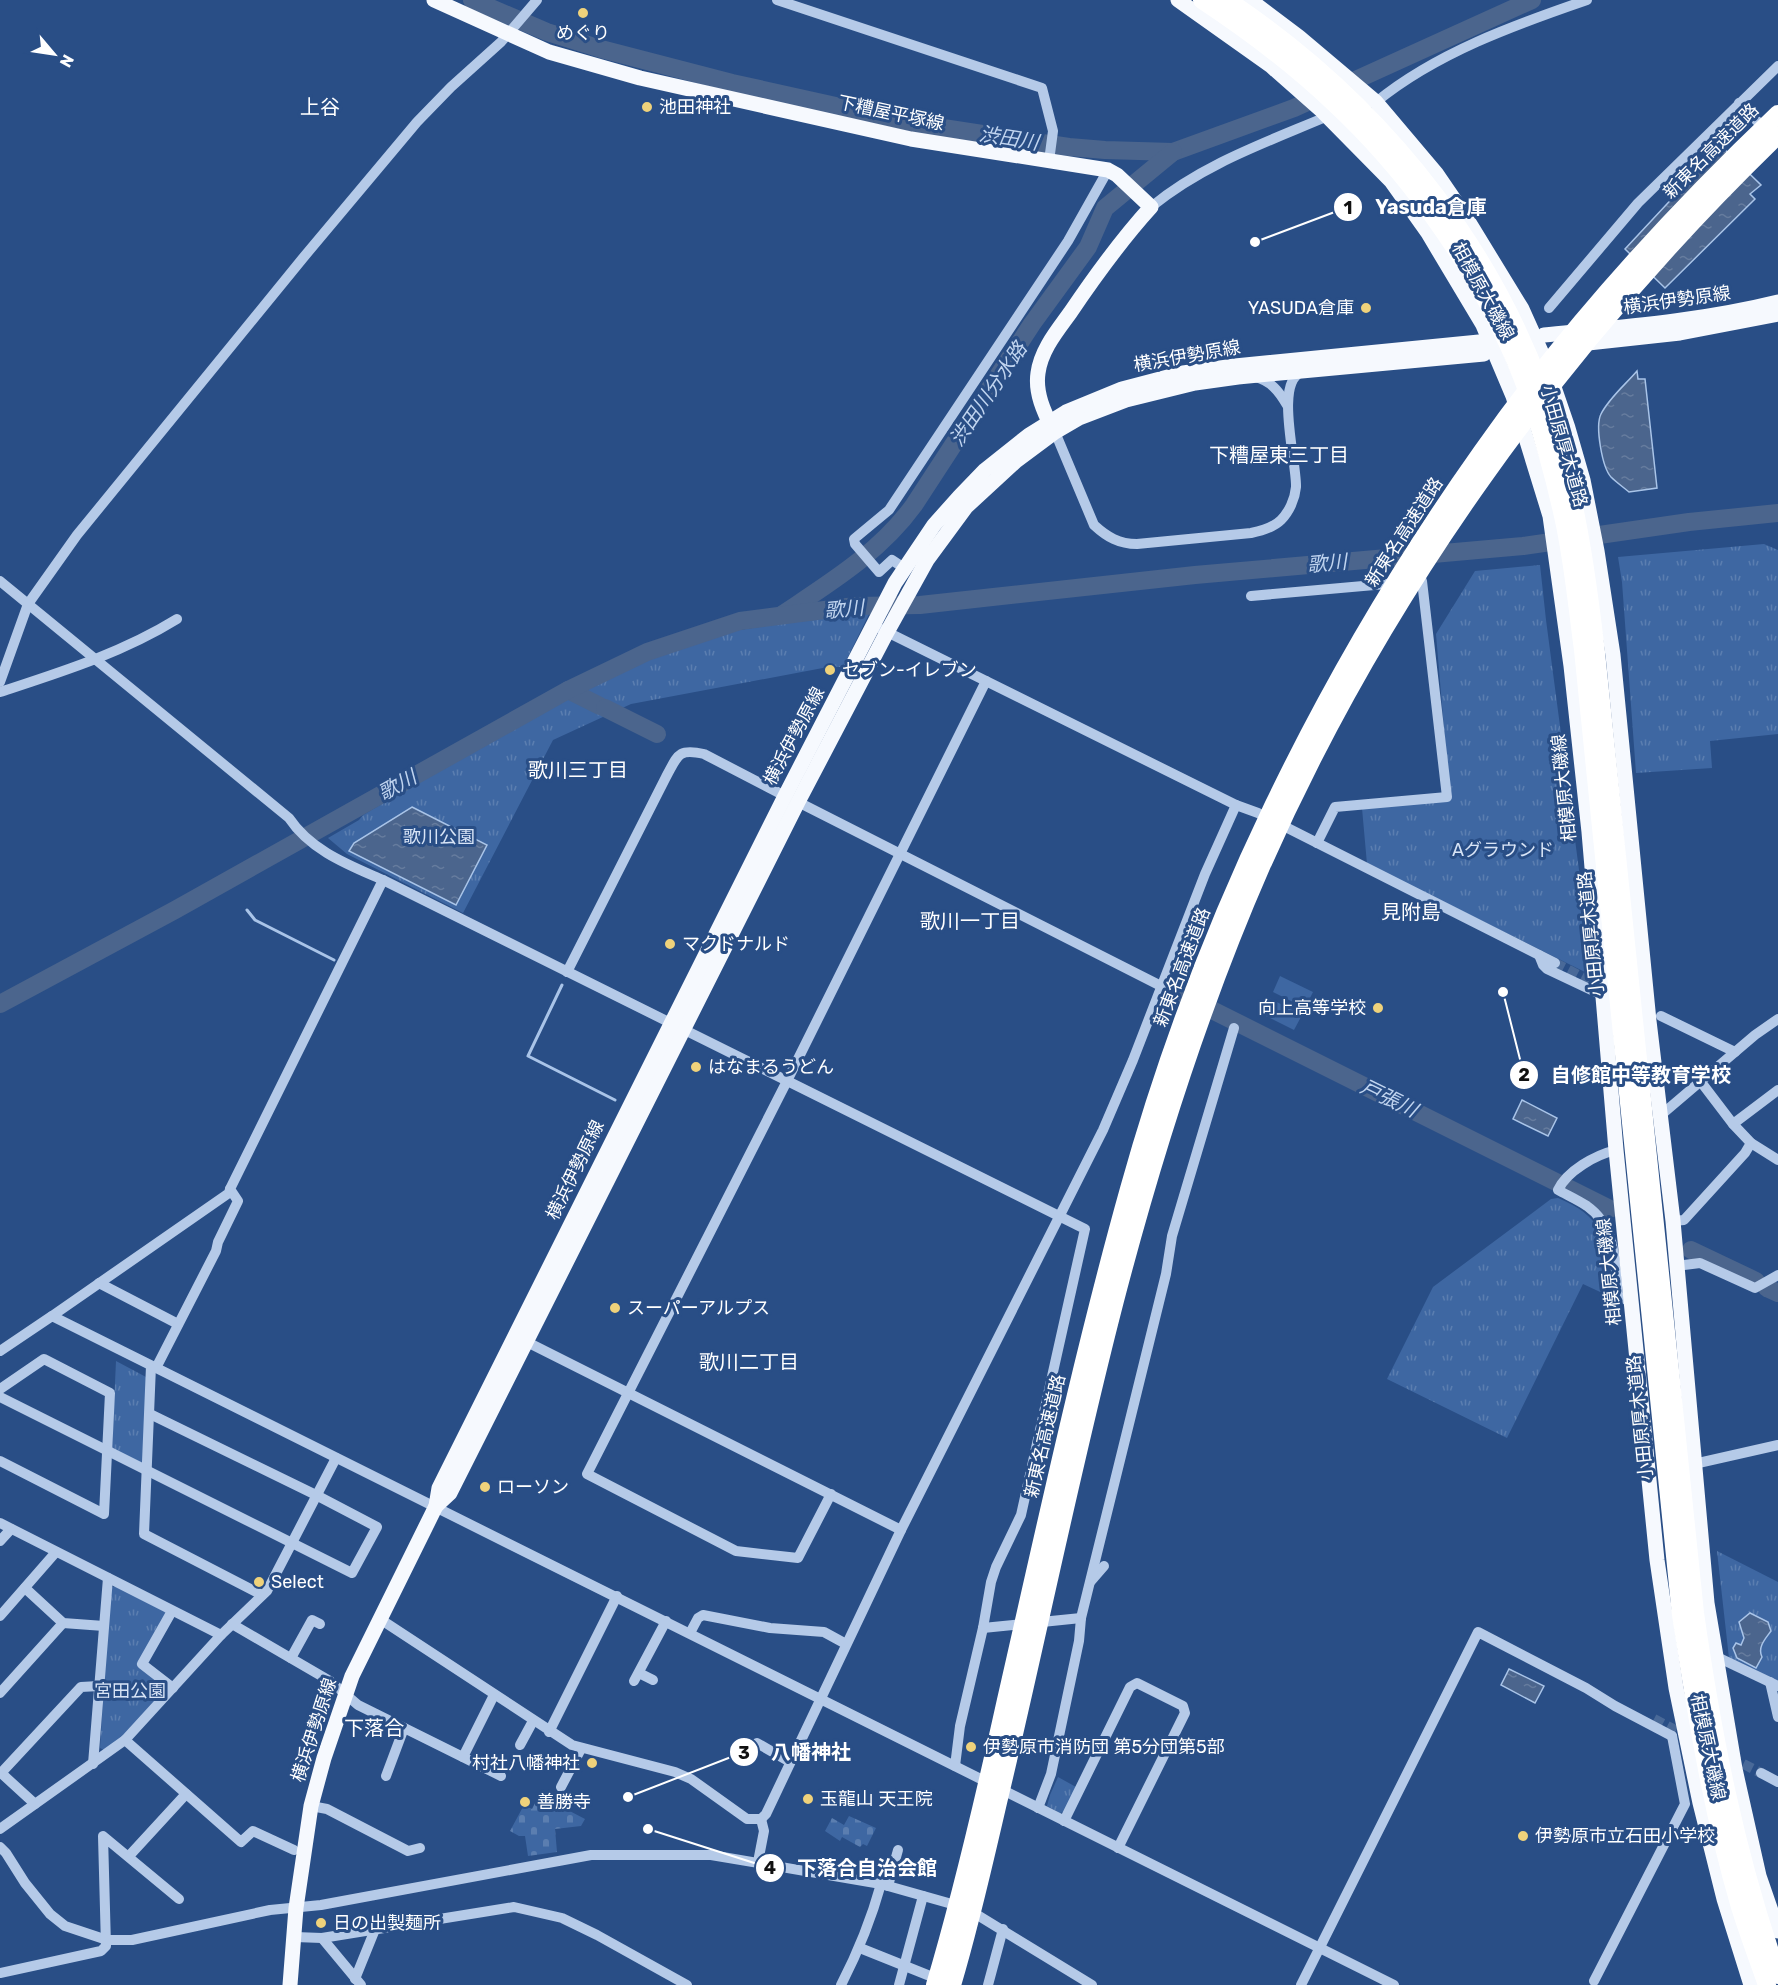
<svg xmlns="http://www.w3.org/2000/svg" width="1778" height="1985" viewBox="0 0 1778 1985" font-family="Rubik,'Noto Sans JP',sans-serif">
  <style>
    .green { fill: #3e67a2 }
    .cemetery { fill: url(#cemetery-stones) }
    .park { fill: url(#park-tufts) }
    .water { fill: url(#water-ripples); stroke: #a9c4e8; stroke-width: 1.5 }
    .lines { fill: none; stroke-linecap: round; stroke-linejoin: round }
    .stream { stroke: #a9c4e8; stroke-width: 3 }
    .river { stroke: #4b658d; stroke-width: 18 }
    .minor-tunnel { stroke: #496998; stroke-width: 10; stroke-dasharray: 10 5; stroke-linecap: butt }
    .minor { stroke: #b5cae8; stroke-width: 10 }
    .major { stroke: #f6f9fe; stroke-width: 15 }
    .highway { stroke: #fff; stroke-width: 18 }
    .poi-dot { fill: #efd27b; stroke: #294e86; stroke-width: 2 }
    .labels { text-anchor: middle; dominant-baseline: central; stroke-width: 6; stroke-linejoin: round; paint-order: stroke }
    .poi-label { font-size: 18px; fill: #fff; stroke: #294e86; text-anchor: start }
    .street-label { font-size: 18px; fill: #fff; stroke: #294e86 }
    .park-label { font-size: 18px; fill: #d8e4f6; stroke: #294e86 }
    .neighbourhood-label { font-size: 20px; fill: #fff; stroke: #294e86 }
    .water-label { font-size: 20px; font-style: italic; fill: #c0d4ef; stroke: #294e86 }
    .leader { fill: none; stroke: #fff; stroke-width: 2 }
    .callout-dot { fill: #fff; stroke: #294e86; stroke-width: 2 }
    .mark-label { font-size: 18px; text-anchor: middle; font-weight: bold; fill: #111 }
    .callout-label { font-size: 20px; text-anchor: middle; font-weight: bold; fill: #fff; stroke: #294e86; stroke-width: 6; stroke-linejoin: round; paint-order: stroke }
  </style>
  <defs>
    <pattern id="cemetery-stones" width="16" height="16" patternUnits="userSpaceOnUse" patternTransform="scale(1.5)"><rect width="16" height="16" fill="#3e67a2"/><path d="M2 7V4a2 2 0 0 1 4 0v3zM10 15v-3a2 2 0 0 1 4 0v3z" fill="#5b7eb0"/></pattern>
    <pattern id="park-tufts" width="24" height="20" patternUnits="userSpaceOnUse" patternTransform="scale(1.5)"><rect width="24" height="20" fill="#3e67a2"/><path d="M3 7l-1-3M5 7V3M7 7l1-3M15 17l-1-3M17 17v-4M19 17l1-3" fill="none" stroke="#5b7eb0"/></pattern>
    <pattern id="water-ripples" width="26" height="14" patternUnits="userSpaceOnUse" patternTransform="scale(1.5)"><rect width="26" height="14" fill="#4b658d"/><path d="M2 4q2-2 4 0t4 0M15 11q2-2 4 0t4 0" fill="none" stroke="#667c9e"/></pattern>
  </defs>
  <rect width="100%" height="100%" fill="#294e86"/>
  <g class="green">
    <path d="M1280,976L1313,992L1305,1008L1273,992Z"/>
    <path d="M1269,998L1302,1015L1294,1030L1262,1014Z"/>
  </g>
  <g class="cemetery">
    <path d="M539,1795L585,1819L581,1826L555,1829L557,1852L528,1856L525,1836H519L510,1831L524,1805L532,1809Z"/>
    <path d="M849,1816L876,1828L867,1846L863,1844L860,1847L842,1837L840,1841L825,1831L832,1818L844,1825Z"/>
  </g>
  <g class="park">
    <path d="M1764,544L1778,550V734L1710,741L1712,768L1636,773L1622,582L1618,557Z"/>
    <path d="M1540,565L1546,620L1593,976L1367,864L1362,808L1450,799L1436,634L1475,571Z"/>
    <path d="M868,610L869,614L843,667H828L631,704L553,740L463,913L347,854L328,838L359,820L363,815C416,784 470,753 524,721C584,687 646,649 714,634Z"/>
    <path d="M1558,1198C1611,1220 1606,1247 1611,1297L1583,1284L1507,1438L1387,1379L1433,1287L1551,1199Z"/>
    <path d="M116,1361L146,1377L144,1465L112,1450Z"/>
    <path d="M1717,1551L1778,1582V1681L1729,1658Z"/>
    <path d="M116,1586L167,1611L140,1665L168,1688L124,1737L106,1751L100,1748L110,1588Z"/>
    <path d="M1058,1777L1076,1787L1064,1812L1060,1813L1047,1806L1050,1795Z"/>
  </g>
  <g class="water">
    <path d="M1721,146L1761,185L1750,194L1755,199L1665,288L1625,249Z"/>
    <path d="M1637,371L1638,379H1645L1657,488L1629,492C1623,487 1616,482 1611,477C1602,467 1595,426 1601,414C1609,398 1626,384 1637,371Z"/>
    <path d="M412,807L487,845L456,905L349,851L354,843Z"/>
    <path d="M1522,1100L1557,1118L1548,1136L1513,1119Z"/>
    <path d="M1750,1613L1768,1622L1771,1631C1766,1638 1757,1647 1762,1657L1756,1668L1737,1658L1733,1648L1736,1643L1741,1645L1744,1638L1739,1622Z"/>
    <path d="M1509,1669L1544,1686L1535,1703L1501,1685Z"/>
  </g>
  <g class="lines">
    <g class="stream">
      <path d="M247,910L255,920L334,960"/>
      <path d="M562,985L528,1056L615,1100"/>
    </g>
    <g class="river">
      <path d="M472,0L547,32L601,49L732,83L917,124L1069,147L1105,150L1173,152L1294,108L1532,0"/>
      <path d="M783,614C831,582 880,552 914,505L1032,324L1088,247L1105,208L1173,152"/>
      <path d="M568,690L600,706"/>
      <path d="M605,708L657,734"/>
      <path d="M1168,988L1610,1209"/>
      <path d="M0,1004L175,910L568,690L647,652L740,621L855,606L920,605L1195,575L1523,546L1689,522L1778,513"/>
      <path d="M1691,1250L1756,1281"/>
      <path d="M1767,1288L1778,1293"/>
    </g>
    <g class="minor-tunnel">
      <path d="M1555,963L1606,989"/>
      <path d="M1654,1719L1689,1737"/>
      <path d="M1730,1757L1761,1773"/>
    </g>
    <g class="minor">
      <path d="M777,0L1042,88L1053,131L1049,161"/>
      <path d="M1376,102C1436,53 1514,25 1587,0"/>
      <path d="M1739,103L1766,130"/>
      <path d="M1151,207C1203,164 1267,142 1328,116"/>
      <path d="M1549,308L1638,203L1778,66"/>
      <path d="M1255,377C1271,381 1279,391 1287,405"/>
      <path d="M1055,432L1094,525C1107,537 1119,544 1137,544L1251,533C1261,531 1273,528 1281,520C1289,512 1295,499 1296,487C1297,463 1274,381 1302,372"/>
      <path d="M904,568L892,560L879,572L855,544L854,539L889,510L1068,241L1108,170"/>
      <path d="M0,581L289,818C311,851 349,865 383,880L1085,1229L1021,1515L996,1567L991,1582L983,1628L960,1726L955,1766"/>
      <path d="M1251,596L1397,583"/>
      <path d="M0,682L28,604L77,535L303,258L417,122L451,87L501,42L537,0"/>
      <path d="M0,692C61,672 122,653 177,619"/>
      <path d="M798,802L1161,986"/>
      <path d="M1236,805L1258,813L1555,963"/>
      <path d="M1317,843L1335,807L1447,797L1422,581L1413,582"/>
      <path d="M1539,955L1543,965L1547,969L1602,995"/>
      <path d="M567,972L666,777C678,755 678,748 704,754L785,796"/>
      <path d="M1661,1016L1735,1052"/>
      <path d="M1701,1082L1733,1124L1751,1143L1778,1160"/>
      <path d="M1661,1115L1755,1035L1778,1019"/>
      <path d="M1733,1124L1778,1090"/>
      <path d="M1616,1150C1595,1155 1567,1171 1558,1190C1567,1195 1578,1200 1587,1206C1617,1227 1615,1264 1618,1296L1631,1302"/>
      <path d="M1673,1221L1684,1220L1745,1153L1751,1143"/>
      <path d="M1676,1266L1700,1263L1755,1288L1778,1275"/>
      <path d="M99,1283L178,1324"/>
      <path d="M52,1316L229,1193L230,1189"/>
      <path d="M525,1341L901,1530"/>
      <path d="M0,1351L52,1316L1394,1985"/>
      <path d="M151,1366L144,1534L262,1595"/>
      <path d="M156,1368L216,1251L218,1242L238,1201L230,1189L383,880"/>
      <path d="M0,1389L44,1359L110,1393L104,1514L0,1461"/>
      <path d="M0,1397L352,1573L377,1527L316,1495L150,1414"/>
      <path d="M1694,1464L1778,1445"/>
      <path d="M831,1494L798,1558L736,1551L587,1474L787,1081L986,681"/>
      <path d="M0,1523L221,1635"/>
      <path d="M0,1541L11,1529"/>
      <path d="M1091,1581L1104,1566"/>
      <path d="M25,1588L63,1623L104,1626"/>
      <path d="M172,1611L142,1664L173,1688"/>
      <path d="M0,1616L56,1552"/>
      <path d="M380,1619L572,1745L675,1772L691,1779L747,1819H761L766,1814L901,1530L1103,1130L1133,1060L1205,874L1236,805L881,629"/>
      <path d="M232,1624L330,1681L358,1705L501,1776"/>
      <path d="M983,1628L1081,1618"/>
      <path d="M690,1633L698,1618L703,1615L770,1628L824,1632L846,1644"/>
      <path d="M1715,1656L1778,1686"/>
      <path d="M291,1658L312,1620L320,1624"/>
      <path d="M639,1673L653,1680"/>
      <path d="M634,1681L666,1621"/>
      <path d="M1770,1682L1778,1717"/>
      <path d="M0,1693L63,1623"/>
      <path d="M549,1732L617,1596"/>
      <path d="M125,1740L241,1842L253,1831L294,1850"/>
      <path d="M757,1743L790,1762"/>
      <path d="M520,1745L533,1721"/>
      <path d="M463,1757L494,1695"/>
      <path d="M93,1764L108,1578"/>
      <path d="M0,1772L35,1804"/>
      <path d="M1,1773L81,1687L99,1686"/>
      <path d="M1761,1773L1778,1782"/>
      <path d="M386,1776L404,1728"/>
      <path d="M561,1787L581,1749"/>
      <path d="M311,1806L327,1809L408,1851L420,1848"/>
      <path d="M1038,1808L1051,1774L1079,1641L1081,1618L1166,1274L1172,1236L1234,1028"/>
      <path d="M1064,1821L1130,1687L1137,1683L1183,1706L1185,1713L1118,1848"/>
      <path d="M0,1829L125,1740L221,1635L267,1591L336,1458"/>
      <path d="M0,1847L6,1853L25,1883L50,1914L65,1926L107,1940H132L270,1910L321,1905L591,1855H711L881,1884L966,1908L1092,1985"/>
      <path d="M129,1856L186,1794"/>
      <path d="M758,1862L764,1831L761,1819"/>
      <path d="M888,1886L898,1850"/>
      <path d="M295,1937L322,1938L514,1907L562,1918L597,1935L687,1985"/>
      <path d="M322,1938L361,1985"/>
      <path d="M860,1948L940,1980"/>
      <path d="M0,1973L101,1951L106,1946L103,1836L179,1899"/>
      <path d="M355,1979L376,1927"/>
      <path d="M1594,1981L1685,1804L1672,1736"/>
      <path d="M841,1985C858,1952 871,1920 881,1884"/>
      <path d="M899,1985L923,1896"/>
      <path d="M988,1985L1003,1929"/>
      <path d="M1301,1985L1478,1632L1586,1688L1615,1706L1672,1736"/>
    </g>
    <g class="major">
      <path d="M434,0L549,52L640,78L911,139L1108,170L1117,175L1151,207C1121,240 1095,276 1070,313C1057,331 1041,350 1038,373C1035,393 1044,412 1053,430"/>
      <path d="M1178,0L1271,66L1322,111L1391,181L1428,233L1483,325L1513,396L1550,516L1571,666L1589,832L1616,1150L1657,1560L1676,1688L1700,1803L1724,1899L1751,1985"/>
      <path d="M1250,0L1299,37L1376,102L1436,173L1462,211L1522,309L1544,358L1568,428L1583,480L1597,551L1613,655L1649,1021L1673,1221L1707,1603L1735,1769L1759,1876L1778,1931"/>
      <path d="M1544,335C1623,327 1701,321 1778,302"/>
      <path d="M1579,344L1680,333L1778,314"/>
      <path d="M436,1506L450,1493L798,802L887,632L927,560L966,507L1016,461L1055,432L1079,418L1126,400L1195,383L1238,377L1484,354"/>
      <path d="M290,1985L296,1908L311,1806L324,1758L352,1676L436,1506L439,1488L785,796L895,583L934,525L959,497L985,470L1029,435L1066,412L1122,389L1183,373L1235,366L1479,342"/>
    </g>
    <g class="highway">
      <path d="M1202,0C1249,31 1293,64 1334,103C1404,168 1468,256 1508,344C1533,398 1550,458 1563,516C1573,560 1577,606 1583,650L1681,1615C1696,1713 1712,1812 1740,1907C1748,1933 1758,1959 1767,1985"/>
      <path d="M1227,0C1386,106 1512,264 1561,451C1579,519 1588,583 1596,652L1695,1613C1713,1739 1736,1855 1778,1975"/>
      <path d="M935,1985C963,1891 985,1795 1006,1700C1045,1529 1082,1357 1129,1189C1202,926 1323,676 1481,453C1567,330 1669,218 1778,114"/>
      <path d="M952,1985C971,1922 985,1858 1000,1794C1040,1626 1074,1456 1118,1289C1156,1145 1201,1004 1261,867C1382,592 1562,344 1778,135"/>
    </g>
  </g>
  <g class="poi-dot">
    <circle cx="583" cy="13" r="6"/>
    <circle cx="647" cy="107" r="6"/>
    <circle cx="1366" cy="308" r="6"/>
    <circle cx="830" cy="670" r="6"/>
    <circle cx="670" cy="944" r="6"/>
    <circle cx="1378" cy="1008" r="6"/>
    <circle cx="696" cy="1067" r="6"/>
    <circle cx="615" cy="1308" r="6"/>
    <circle cx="485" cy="1487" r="6"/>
    <circle cx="259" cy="1582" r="6"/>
    <circle cx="971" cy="1747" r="6"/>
    <circle cx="592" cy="1763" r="6"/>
    <circle cx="808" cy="1799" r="6"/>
    <circle cx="525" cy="1802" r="6"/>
    <circle cx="1523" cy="1836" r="6"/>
    <circle cx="321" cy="1923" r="6"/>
  </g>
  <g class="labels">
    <g class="poi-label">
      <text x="583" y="33" text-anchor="middle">めぐり</text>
      <text x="659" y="107">池田神社</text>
      <text x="1354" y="308" text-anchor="end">YASUDA倉庫</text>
      <text x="842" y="670">セブン-イレブン</text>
      <text x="682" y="944">マクドナルド</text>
      <text x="1366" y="1008" text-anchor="end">向上高等学校</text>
      <text x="708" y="1067">はなまるうどん</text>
      <text x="627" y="1308">スーパーアルプス</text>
      <text x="497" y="1487">ローソン</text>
      <text x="271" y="1582">Select</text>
      <text x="983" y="1747">伊勢原市消防団 第5分団第5部</text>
      <text x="580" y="1763" text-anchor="end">村社八幡神社</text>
      <text x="820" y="1799">玉龍山 天王院</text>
      <text x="537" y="1802">善勝寺</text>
      <text x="1535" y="1836">伊勢原市立石田小学校</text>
      <text x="333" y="1923">日の出製麺所</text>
    </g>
    <g class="street-label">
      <text transform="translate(891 113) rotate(12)">下糟屋平塚線</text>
      <text transform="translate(1711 151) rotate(-45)">新東名高速道路</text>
      <text transform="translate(1483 291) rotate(61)">相模原大磯線</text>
      <text transform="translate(1677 300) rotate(-8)">横浜伊勢原線</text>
      <text transform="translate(1187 356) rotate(-10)">横浜伊勢原線</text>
      <text transform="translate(1564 446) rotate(74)">小田原厚木道路</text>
      <text transform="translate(1404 532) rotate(-57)">新東名高速道路</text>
      <text transform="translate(794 736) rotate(-62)">横浜伊勢原線</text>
      <text transform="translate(1564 788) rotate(-96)">相模原大磯線</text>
      <text transform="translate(1591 934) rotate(-96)">小田原厚木道路</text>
      <text transform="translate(1182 967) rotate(-69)">新東名高速道路</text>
      <text transform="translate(575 1170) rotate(-64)">横浜伊勢原線</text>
      <text transform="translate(1609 1272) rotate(-96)">相模原大磯線</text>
      <text transform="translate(1640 1418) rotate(-96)">小田原厚木道路</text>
      <text transform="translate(1045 1436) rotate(-77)">新東名高速道路</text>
      <text transform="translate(314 1730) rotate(-72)">横浜伊勢原線</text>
      <text transform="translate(1708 1747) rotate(78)">相模原大磯線</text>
    </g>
    <g class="park-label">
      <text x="439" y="837">歌川公園</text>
      <text x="1503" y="850">Aグラウンド</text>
      <text x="130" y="1691">宮田公園</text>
    </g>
    <g class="neighbourhood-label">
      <text x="320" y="107">上谷</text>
      <text x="1279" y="455">下糟屋東三丁目</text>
      <text x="578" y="770">歌川三丁目</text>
      <text x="1411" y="912">見附島</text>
      <text x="970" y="921">歌川一丁目</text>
      <text x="749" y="1362">歌川二丁目</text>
      <text x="374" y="1728">下落合</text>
    </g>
    <g class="water-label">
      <text transform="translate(1009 138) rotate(9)">渋田川</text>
      <text transform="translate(988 394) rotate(-56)">渋田川分水路</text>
      <text transform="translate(1327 563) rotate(-5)">歌川</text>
      <text transform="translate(844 609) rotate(-5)">歌川</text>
      <text transform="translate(397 785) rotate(-29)">歌川</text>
      <text transform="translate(1389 1098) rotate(26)">戸張川</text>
    </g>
  </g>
  <path class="leader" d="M1255 242L1348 207M1503 992L1524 1075M628 1797L744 1752M648 1829L770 1868"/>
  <g class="callout-dot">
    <circle cx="1255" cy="242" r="6"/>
    <circle cx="1503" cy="992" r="6"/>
    <circle cx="628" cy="1797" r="6"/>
    <circle cx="648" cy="1829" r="6"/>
    <circle cx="1348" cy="207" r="15"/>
    <circle cx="1524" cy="1075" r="15"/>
    <circle cx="744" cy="1752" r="15"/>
    <circle cx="770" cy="1868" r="15"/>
  </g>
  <g class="mark-label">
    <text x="1348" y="214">1</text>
    <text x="1524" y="1081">2</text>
    <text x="744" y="1759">3</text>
    <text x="770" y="1874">4</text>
  </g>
  <g class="callout-label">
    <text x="1431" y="214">Yasuda倉庫</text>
    <text x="1641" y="1082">自修館中等教育学校</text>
    <text x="811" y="1759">八幡神社</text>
    <text x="867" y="1875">下落合自治会館</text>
  </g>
  <g transform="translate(54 54) rotate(119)" stroke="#294e86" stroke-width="4.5" paint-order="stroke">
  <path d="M0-4.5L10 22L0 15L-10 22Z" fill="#ffffff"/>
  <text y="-9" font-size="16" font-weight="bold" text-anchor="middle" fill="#ffffff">N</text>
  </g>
</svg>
